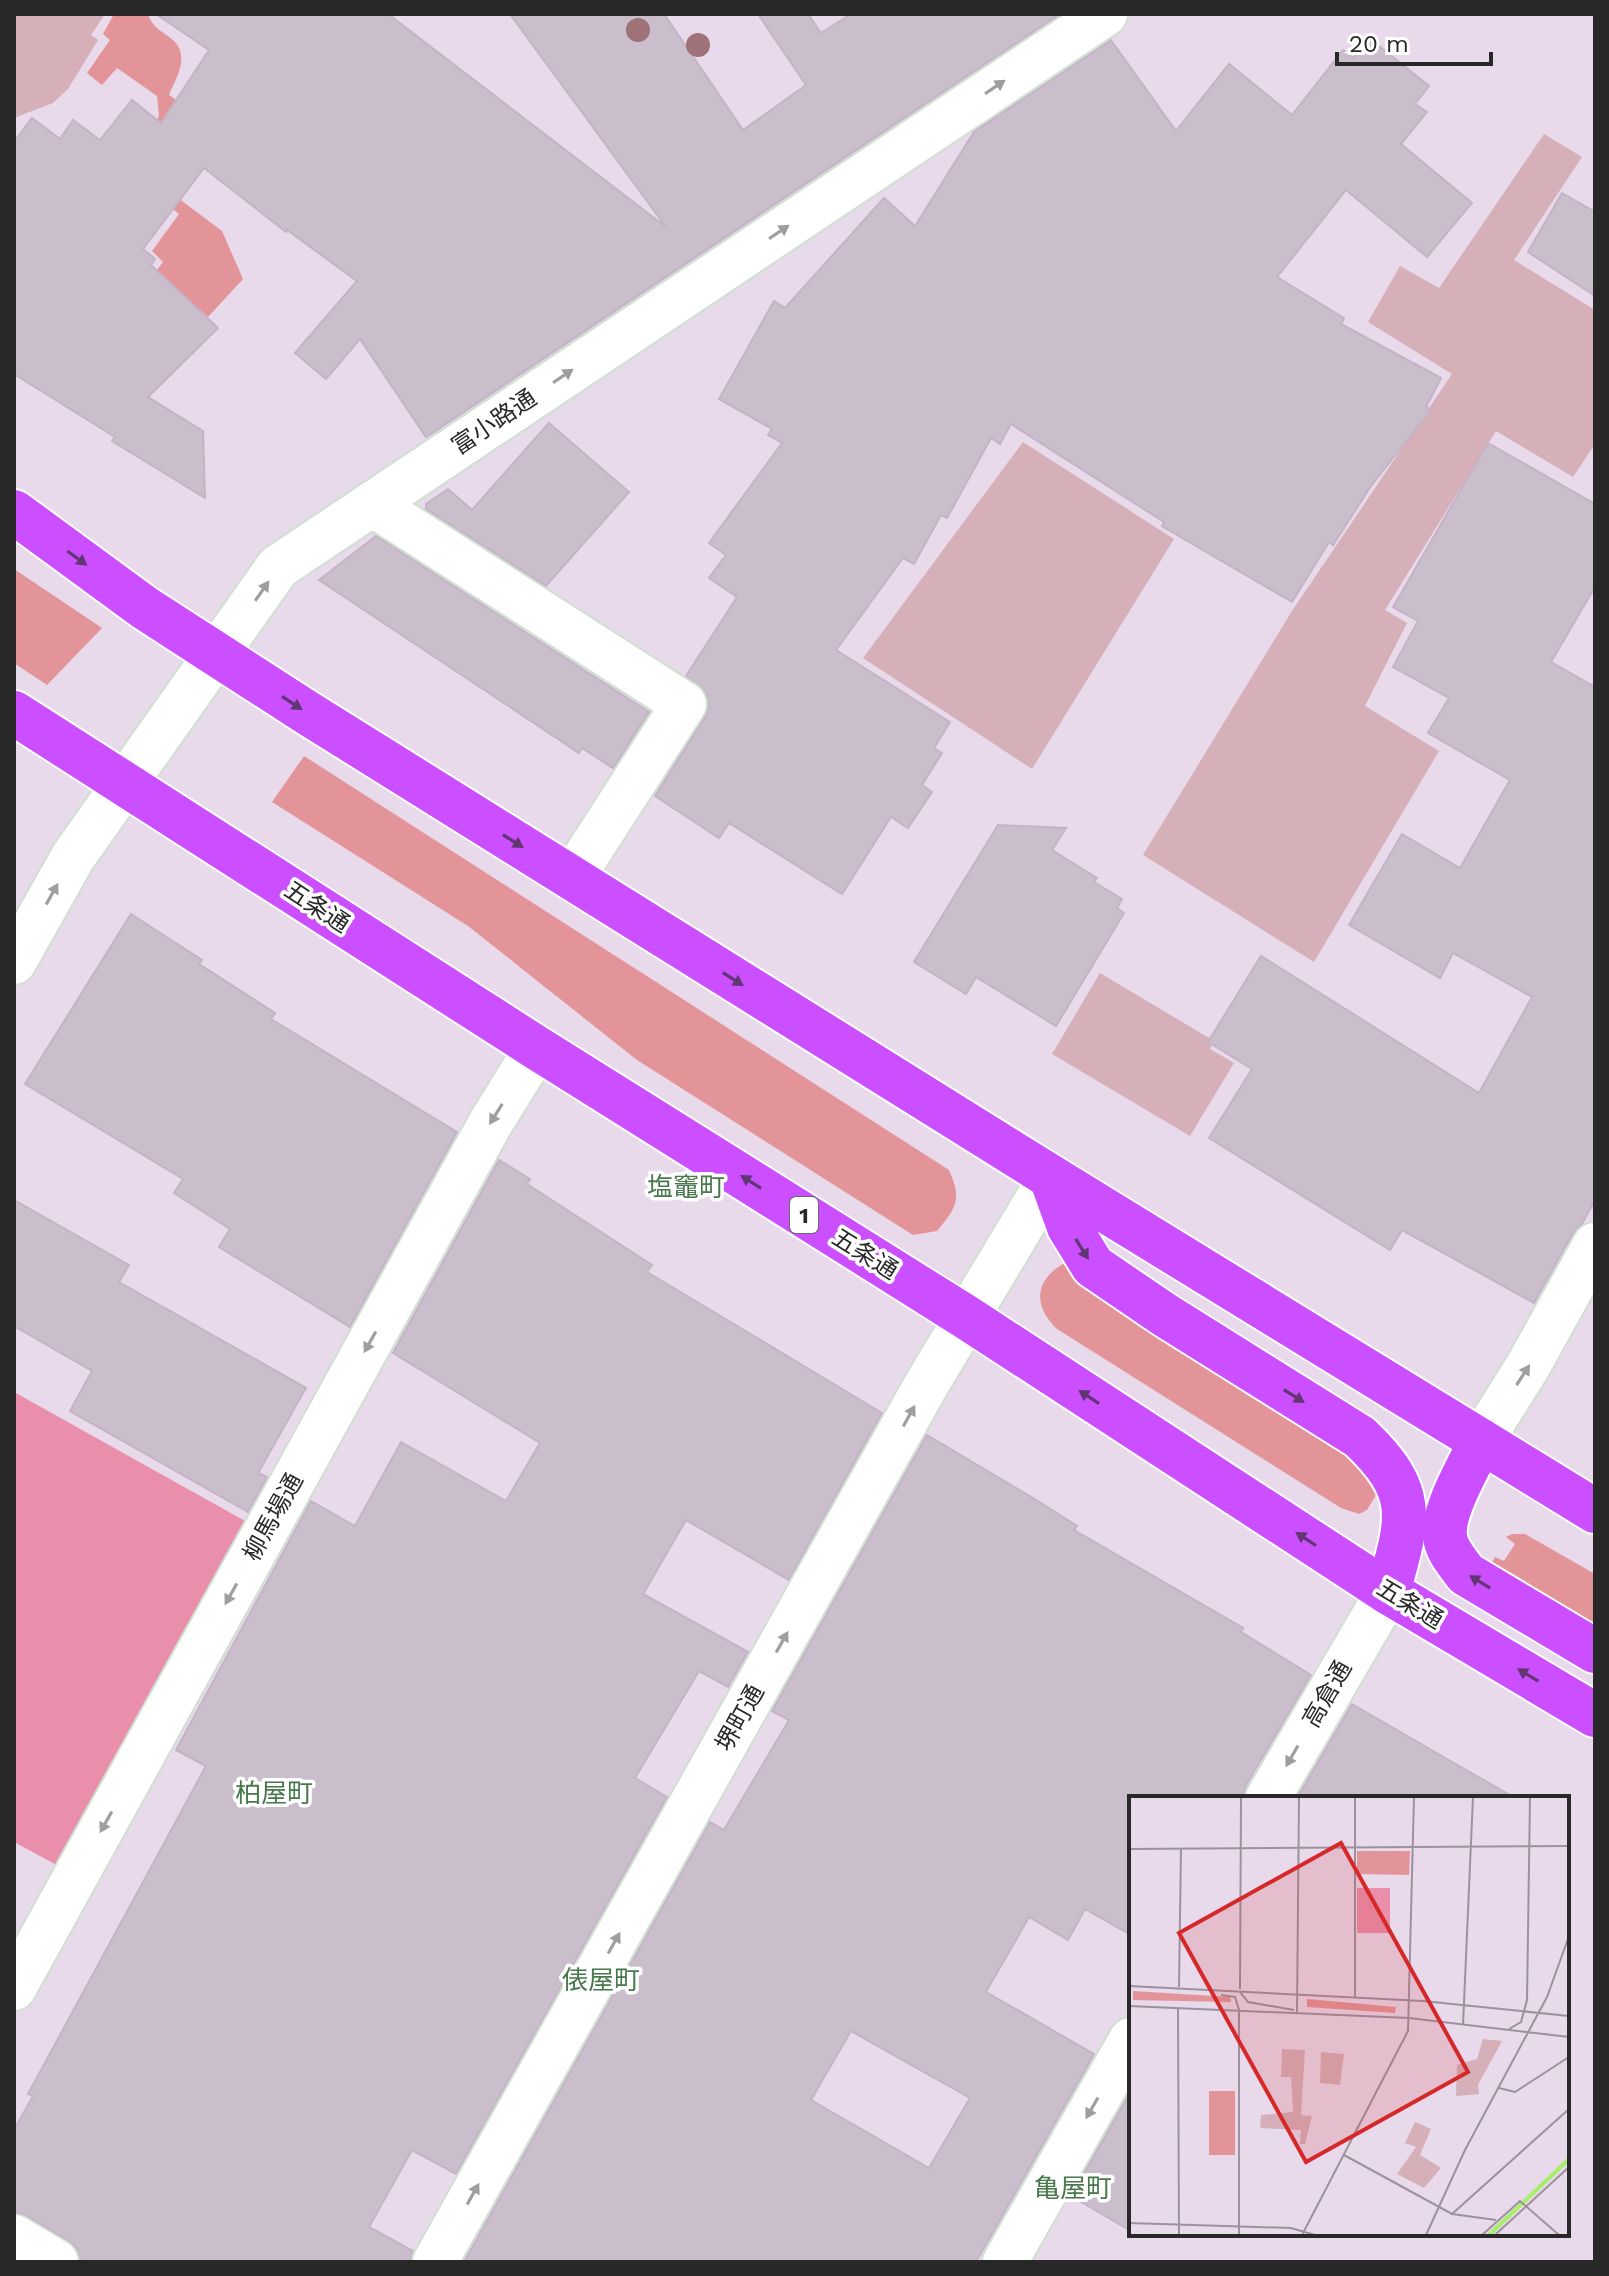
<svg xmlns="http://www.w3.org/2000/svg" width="1609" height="2276" viewBox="0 0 1609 2276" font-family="'Work Sans','Noto Sans JP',sans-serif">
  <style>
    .green { fill: #e39499 }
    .cemetery { fill: #d5b0b8 }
    .pitch { fill: #ea8fab }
    .building { fill: #cbbecc; stroke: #c4b3c6; stroke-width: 2; fill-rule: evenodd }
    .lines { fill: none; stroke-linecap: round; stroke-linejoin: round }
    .minor-casing { stroke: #cee1d0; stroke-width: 48 }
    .highway-casing { stroke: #fff; stroke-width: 48 }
    .minor { stroke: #fff; stroke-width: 44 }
    .highway { stroke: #cb4fff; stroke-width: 44 }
    .tree { fill: #9f7277 }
    .oneway { fill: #9e9e9e }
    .oneway2 { fill: #613673 }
    .labels { text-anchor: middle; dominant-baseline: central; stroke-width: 7; stroke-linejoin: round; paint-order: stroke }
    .shield { fill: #fff; stroke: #686868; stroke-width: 2 }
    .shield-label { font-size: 22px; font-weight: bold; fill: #282828 }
    .street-label { font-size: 24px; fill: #282828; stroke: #fff }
    .neighbourhood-label { font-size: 26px; fill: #48784c; stroke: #fff }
    .inset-river { fill: none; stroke: #a7ef69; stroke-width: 4 }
    .inset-road { fill: none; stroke: #9b929d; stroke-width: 2 }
    .view { fill: #d62828; fill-opacity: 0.15; stroke: #d62828; stroke-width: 4 }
    .inset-edge { fill: none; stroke: #282828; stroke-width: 4 }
  </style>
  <rect width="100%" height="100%" fill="#e8d9eb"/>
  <g class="green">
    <path d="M114,14H148C153,29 163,31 174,41C190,57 176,78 169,95L211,125H156L159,115L157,96L117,68L102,85L87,73L110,40L103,34Z"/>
    <path d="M142,171L222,231L243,279L208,317L198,308L169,338L120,319L163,262L152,251L179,214L136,180Z"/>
    <path d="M14,569L102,628L47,685L14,663Z"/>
    <path d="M304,756L949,1170C962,1199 957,1207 937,1231L913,1235L637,1060L468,926L272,802Z"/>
    <path d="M1065,1263L1109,1298L1353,1456L1375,1485L1376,1495L1367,1510L1359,1514L1341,1508L1057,1329C1032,1305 1035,1279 1065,1263Z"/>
    <path d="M1512,1534H1525L1595,1574V1634L1498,1575L1492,1563L1495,1557L1504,1561L1515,1544L1506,1537Z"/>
  </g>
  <g class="cemetery">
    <path d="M14,14H105L91,35L98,40L68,89L53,103L14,118Z"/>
    <path d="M1544,134L1582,157L1514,260L1595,310V444L1573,477L1496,431L1385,610L1407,623L1365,706L1439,751L1314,962L1143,855L1292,611L1452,374L1368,322L1400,266L1439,288Z"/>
    <path d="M1023,442L1174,539L1032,769L863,658Z"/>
    <path d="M1100,973L1214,1041L1210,1049L1234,1063L1190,1136L1052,1054Z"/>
  </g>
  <path class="pitch" d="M14,1392L254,1526L64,1869L14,1842Z"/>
  <g class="building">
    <path d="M156,14H388L666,227L510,14H664L743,130L806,85L758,14H808L821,33L851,14H1060L426,437L360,339L326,379L295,353L357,281L287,230L286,232L204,168L143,249L155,259L151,265L218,328L148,397L203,431L205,498L112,441L115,437L14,374V142L32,118L60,139L73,120L100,140L132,100L161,123L209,50Z"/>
    <path d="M1369,38L1429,86L1415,104L1427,112L1401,144L1472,203L1427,257L1346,190L1277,277L1344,318L1341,324L1441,378L1426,407L1431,410L1371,486L1333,545L1329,542L1292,602L1162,526L1164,522L1011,424L1000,444L991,438L947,518L941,515L914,564L903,558L836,650L950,722L934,748L942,753L922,785L932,792L908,828L891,817L842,894L729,823L719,838L655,796L705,717L709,706L706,693L686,676L737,597L709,578L726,555L709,543L782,443L768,435L772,429L719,399L774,301L785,308L884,198L915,226L974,132L1111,40L1176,131L1229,64L1292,115L1343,50L1353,58Z"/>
    <path d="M1562,193L1595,212V296L1528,252Z"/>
    <path d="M549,423L629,492L546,586L426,509V504L448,489L472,510Z"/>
    <path d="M1488,443L1595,504V587L1551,662L1595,687V1200L1582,1224L1573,1233L1534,1303L1402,1230L1390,1250L1209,1138L1252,1069L1208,1042L1261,956L1479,1093L1532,997L1453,953L1440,978L1349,925L1402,834L1460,868L1510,780L1428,733L1449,698L1393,667L1418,621L1393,607Z"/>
    <path d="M376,536L649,712L613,768L582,748L579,753L319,580Z"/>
    <path d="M998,825L1066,828L1052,850L1097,878L1094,882L1122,899L1117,908L1124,913L1056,1026L976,977L966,994L914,962Z"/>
    <path d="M131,914L202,960L199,964L275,1013L271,1019L457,1132L350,1327L219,1247L230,1229L174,1193L183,1179L25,1084Z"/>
    <path d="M499,1160L530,1179L527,1184L652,1265L647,1272L882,1413L789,1580L686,1520L643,1594L748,1652L728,1687L699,1671L635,1778L667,1797L456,2174L412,2150L369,2227L413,2251L410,2262H81L77,2249L69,2241L27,2216L14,2212V2130L33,2096L28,2094L206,1766L176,1750L311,1501L355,1526L401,1442L506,1501L540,1443L393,1353Z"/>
    <path d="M14,1200L129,1265L119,1282L306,1388L258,1473L267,1477L248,1512L70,1411L92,1371L14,1326Z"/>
    <path d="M927,1435L1038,1501L1077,1526L1074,1530L1243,1628L1241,1632L1311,1675L1246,1785L1243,1798H1131V1935L1085,1909L1068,1940L1029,1917L986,1992L1094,2054L976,2262H464L710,1822L724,1830L789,1720L772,1711ZM851,2031L970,2098L929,2168L811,2100Z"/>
    <path d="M1352,1704L1447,1759L1515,1798H1297Z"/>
    <path d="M1131,2091V2231L1071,2196Z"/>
  </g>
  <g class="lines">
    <defs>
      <g id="minor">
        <path d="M372,504L684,704L572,878"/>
        <path d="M14,962L73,857L278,567L1105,14"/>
        <path d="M1481,1441L1528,1366L1595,1245"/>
        <path d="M1268,1798L1388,1592"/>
        <path d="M14,1988L490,1124L537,1048"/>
        <path d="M14,2237L56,2262"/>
        <path d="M435,2262L925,1387L1051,1177"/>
        <path d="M1005,2262L1131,2040"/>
      </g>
      <g id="highway">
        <path d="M14,512L145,608L306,712L1051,1177L1595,1511"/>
        <path d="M14,713L537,1048L966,1317L1388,1592L1595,1715"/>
        <path d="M1051,1177L1069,1227L1093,1266L1165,1315L1360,1437C1419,1493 1408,1520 1388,1592"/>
        <path d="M1481,1441C1470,1465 1442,1510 1445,1536C1446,1550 1458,1563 1466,1574L1595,1651"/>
      </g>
    </defs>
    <use href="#minor" class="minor-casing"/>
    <use href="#highway" class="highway-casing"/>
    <use href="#minor" class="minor"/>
    <use href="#highway" class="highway"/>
  </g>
  <g class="tree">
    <circle cx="638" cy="30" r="12"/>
    <circle cx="698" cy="45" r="12"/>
  </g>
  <defs><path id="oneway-solid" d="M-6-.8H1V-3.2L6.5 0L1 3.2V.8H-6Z" transform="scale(2)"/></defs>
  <g class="oneway">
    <use href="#oneway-solid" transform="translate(995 87) rotate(-34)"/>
    <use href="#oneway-solid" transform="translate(779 232) rotate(-34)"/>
    <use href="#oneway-solid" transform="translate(563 376) rotate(-34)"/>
    <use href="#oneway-solid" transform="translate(262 591) rotate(-55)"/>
    <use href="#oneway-solid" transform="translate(52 894) rotate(-61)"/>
    <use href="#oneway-solid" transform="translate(496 1114) rotate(122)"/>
    <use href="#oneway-solid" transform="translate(370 1342) rotate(119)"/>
    <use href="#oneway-solid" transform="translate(1523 1375) rotate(-57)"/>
    <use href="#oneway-solid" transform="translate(909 1416) rotate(-61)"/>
    <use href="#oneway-solid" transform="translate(231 1594) rotate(119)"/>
    <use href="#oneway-solid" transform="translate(782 1642) rotate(-61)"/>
    <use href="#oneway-solid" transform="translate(1292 1756) rotate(120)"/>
    <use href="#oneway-solid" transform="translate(106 1822) rotate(119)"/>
    <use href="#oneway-solid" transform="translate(614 1943) rotate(-61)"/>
    <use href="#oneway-solid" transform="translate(1092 2108) rotate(120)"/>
    <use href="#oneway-solid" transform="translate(473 2194) rotate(-61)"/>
  </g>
  <g class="oneway2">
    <use href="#oneway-solid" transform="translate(77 558) rotate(36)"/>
    <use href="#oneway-solid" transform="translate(292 703) rotate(33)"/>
    <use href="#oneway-solid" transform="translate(513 841) rotate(32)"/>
    <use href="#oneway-solid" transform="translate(733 979) rotate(32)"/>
    <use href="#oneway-solid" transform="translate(751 1182) rotate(-148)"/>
    <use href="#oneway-solid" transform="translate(1082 1249) rotate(58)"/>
    <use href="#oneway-solid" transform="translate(1294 1396) rotate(32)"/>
    <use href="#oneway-solid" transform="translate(1089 1397) rotate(-147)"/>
    <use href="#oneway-solid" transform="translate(1306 1539) rotate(-147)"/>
    <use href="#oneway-solid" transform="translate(1480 1582) rotate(-149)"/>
    <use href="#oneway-solid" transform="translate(1528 1675) rotate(-149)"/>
  </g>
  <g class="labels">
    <rect class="shield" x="790" y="1197" width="28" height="36" rx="6"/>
    <g class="shield-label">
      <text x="804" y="1215">1</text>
    </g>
    <g class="street-label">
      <text transform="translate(494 422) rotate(-34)">富小路通</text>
      <text transform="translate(317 907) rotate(33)">五条通</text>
      <text transform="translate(865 1254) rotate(32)">五条通</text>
      <text transform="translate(273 1517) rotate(-61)">柳馬場通</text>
      <text transform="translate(1410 1604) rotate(31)">五条通</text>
      <text transform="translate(1327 1694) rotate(-60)">高倉通</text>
      <text transform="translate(740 1718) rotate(-61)">堺町通</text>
    </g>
    <g class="neighbourhood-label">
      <text x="686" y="1187">塩竈町</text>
      <text x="274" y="1793">柏屋町</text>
      <text x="601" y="1980">俵屋町</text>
      <text x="1073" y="2188">亀屋町</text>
    </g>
  </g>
  <g transform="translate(1129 1796)">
    <rect width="440" height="440" fill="#e8d9eb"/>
    <path d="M228,55H281L280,79L228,78ZM4,195L101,201L102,206L4,204ZM178,203L267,211L266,217L178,211ZM80,295H106V359H80Z" fill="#e39499"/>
    <path d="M354,243L373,245L349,289L350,298L327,300L328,269L348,263ZM153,253L176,254L172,319L183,320L176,348H171L172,334L131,332L132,319L164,316L162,281H152ZM192,256L215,258L211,289L191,287ZM286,326L302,333L291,359L312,372L295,392L268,378L287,351L276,347Z" fill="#d5b0b8"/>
    <path d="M228,92H261V137H228Z" fill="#ea8fab"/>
    <path class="inset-river" d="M360,439L440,363"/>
    <path class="inset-road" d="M226,1V201M0,53L440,50M0,190L294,205L440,220M50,191L52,52M111,193L112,1M111,196L119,206L165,214M92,199L106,201L110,214M0,210L280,222L440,241M49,212L50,439M110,214V439M168,216L170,1M334,229L344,1M380,233L392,226L398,204L401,1M370,292L386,296L440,261M215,359L323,418L440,313M323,418L367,424M0,427L162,432L186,439M173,439L279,235L285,1M297,439L336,354L418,201L440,140M353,439L391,405L430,439M366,439L440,371"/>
    <path class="view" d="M212,47L339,276L177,366L50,137Z"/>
    <rect width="440" height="440" class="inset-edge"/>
  </g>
  <rect width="1609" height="2276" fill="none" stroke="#282828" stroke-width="32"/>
  <path d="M1337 52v12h154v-12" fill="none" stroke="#282828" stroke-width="4"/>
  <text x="1349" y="52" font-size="24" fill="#282828" stroke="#ffffff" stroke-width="6" paint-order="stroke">20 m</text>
</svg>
